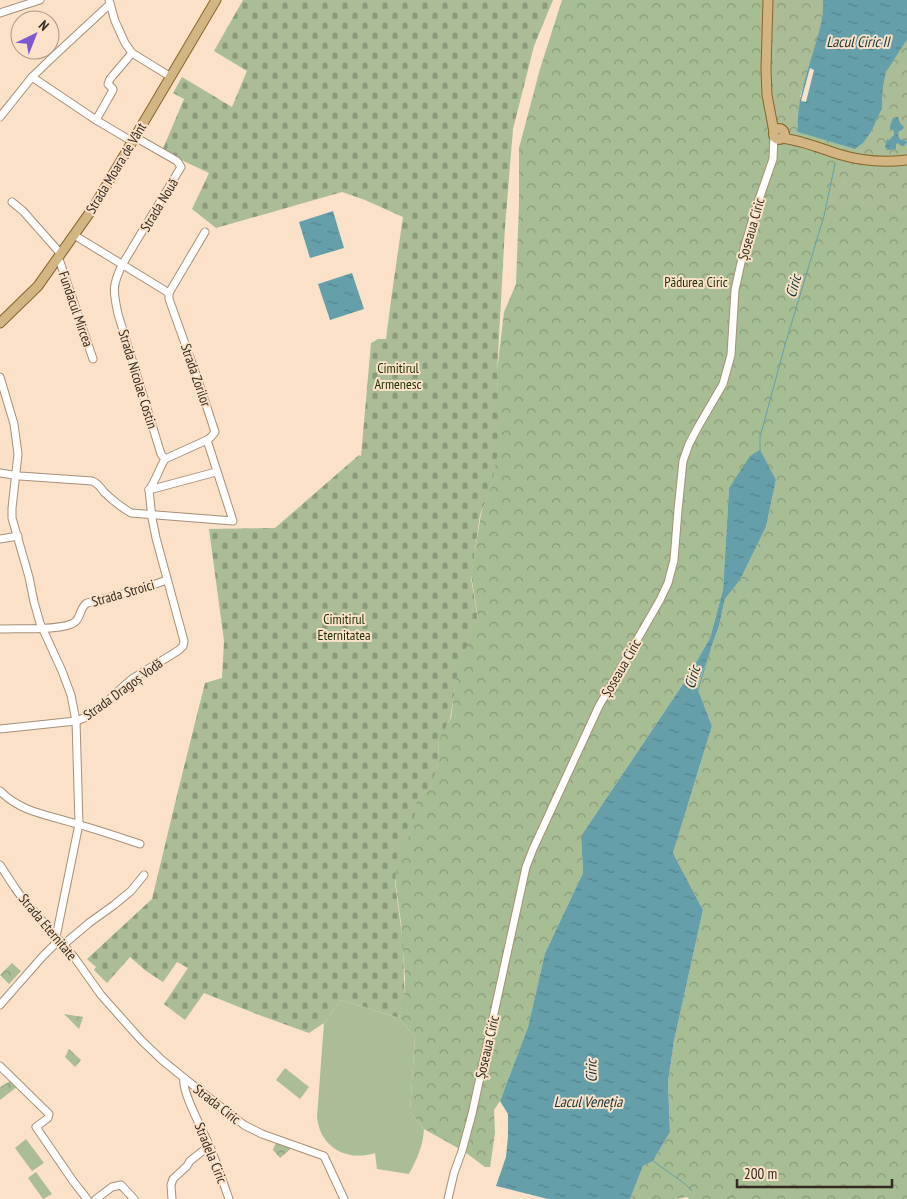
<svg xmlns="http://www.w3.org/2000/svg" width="907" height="1199" viewBox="0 0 907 1199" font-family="'PT Sans Narrow',sans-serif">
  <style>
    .forest { fill: url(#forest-crowns) }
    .cemetery { fill: url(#cemetery-stones) }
    .park { fill: url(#park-crowns) }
    .garden { fill: #aabd97 }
    .water { fill: url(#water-ripples) }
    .pier { fill: #fae1c8 }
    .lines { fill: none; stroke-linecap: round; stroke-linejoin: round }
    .stream { stroke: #65a0aa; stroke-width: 1 }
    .minor-casing { stroke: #a78f79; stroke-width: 9 }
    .major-casing { stroke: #88652a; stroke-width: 11 }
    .minor { stroke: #fff; stroke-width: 7 }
    .major { stroke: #d2b582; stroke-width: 9 }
    .labels { text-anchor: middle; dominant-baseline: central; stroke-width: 4; stroke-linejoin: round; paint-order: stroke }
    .street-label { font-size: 14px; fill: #352b22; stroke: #fae1c8 }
    .park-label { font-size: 14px; fill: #1d3001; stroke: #fae1c8 }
    .water-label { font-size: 15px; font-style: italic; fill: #153439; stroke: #fae1c8 }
  </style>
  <defs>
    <pattern id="forest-crowns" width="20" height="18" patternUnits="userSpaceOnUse" patternTransform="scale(1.25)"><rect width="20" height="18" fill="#a7bd93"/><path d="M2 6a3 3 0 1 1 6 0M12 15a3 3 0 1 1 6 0" fill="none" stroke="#899a78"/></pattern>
    <pattern id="cemetery-stones" width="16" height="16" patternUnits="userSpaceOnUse" patternTransform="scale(1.25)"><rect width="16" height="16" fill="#aabd97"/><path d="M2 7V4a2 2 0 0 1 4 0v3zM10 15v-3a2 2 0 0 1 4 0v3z" fill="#8b9a7b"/></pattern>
    <pattern id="park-crowns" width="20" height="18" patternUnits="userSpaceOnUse" patternTransform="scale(1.25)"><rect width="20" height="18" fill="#aabd97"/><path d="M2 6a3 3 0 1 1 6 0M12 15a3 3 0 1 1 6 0" fill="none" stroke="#8b9a7b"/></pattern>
    <pattern id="water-ripples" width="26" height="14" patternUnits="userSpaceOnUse" patternTransform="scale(1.25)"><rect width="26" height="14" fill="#65a0aa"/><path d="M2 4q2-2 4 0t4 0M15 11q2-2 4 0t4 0" fill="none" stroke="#54838a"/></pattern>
  </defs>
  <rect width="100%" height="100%" fill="#fae1c8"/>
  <path class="forest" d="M562,0H823C825,27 808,70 800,97L882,108L883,87L886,72L907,40V1199H689L687,1197L676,1199H630L643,1166L653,1161L670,1132L668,1082L674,1041L703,910L673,853L712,726L697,687L719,626L725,599L740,580L766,527L776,480L729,488L723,590L710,638L687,678L581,836L583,873L545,953L528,1027L500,1101L494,1110L495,1133L490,1167H485L465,1152L424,1129L410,1112L415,1036L399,1018L404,997L405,978L401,923L395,878L397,847L417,800L430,788L438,762L439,738L451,718L458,663L478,618L471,575L481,514L491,486L498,417L497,371L504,312L516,284L519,204V148L540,69Z"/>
  <path class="cemetery" d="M243,0H553L534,46L513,129L505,227L497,374L499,420L497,456L491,488L480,515L471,578L478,620L459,664L450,719L439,740L438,763L430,789L417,800L411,834L398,849L395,882L403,943L404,981V1000L399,1018L341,1000L324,1023L309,1033L259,1015L204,993L185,1020L164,1004L188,968L177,962L163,982L146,971L130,957L107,983L94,970L96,967L87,959L152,899L178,791L205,683L222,678L224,641L209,529L275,528L359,455L361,456L371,343L378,339H386L392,293L403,217L365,200L342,192L216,228L192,209L209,173L162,151L184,99L173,93L182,77L232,107L247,71L214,51Z"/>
  <g class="park">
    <path d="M762,0H821L824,9L799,97L797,133L768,136C758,92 762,45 762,0Z"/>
    <path d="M890,59L907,63V216C894,213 855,202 845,206C836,210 831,219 825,226L828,202L838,167L863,146L882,108L885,81Z"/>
    <path d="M12,963L21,971L9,984L0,975Z"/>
    <path d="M64,1014L83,1017L79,1029Z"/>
    <path d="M69,1049L81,1060L75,1067L65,1057Z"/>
    <path d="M12,1080L18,1086L0,1100V1087Z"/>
    <path d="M277,1140L294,1146L280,1158L273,1150Z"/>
  </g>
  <g class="garden">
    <path d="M341,1000L399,1018L415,1036L410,1112L424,1129C423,1146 417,1159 409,1174L377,1169L375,1153C346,1162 320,1147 317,1117L324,1023Z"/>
    <path d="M285,1068L309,1087L300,1099L276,1080Z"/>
    <path d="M26,1139L44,1163L32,1171L15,1148Z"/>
    <path d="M36,1172L52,1194L43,1199L28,1178Z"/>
  </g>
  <g class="water">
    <path d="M823,0H907V40L886,72L883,87L882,108L871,132L863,143L855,149L798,132C796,103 806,77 814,49C819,33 824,17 823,0Z"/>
    <path d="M896,117H898L900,123L904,127L902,130L899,131L898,135L899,138L901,140L904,139L907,142L904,146H901L898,143L896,144V149L889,150H887L885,147L887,139L889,140L894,135V131L890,129V126L893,118Z"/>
    <path d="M333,211L344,248L310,258L299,222Z"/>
    <path d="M352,273L364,309L330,320L318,284Z"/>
    <path d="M760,450L776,480L766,527L740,580L725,599L719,626L697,687L712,726L673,853L703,910L674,1041L668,1082L670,1132L653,1161L643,1166L630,1199H548L496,1186L506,1157L508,1136V1114L500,1101L528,1027L545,953L583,873L581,836L687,678L710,638L723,590L729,488L750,456Z"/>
  </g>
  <path class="pier" d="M810,68L814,70L806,102L801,101Z"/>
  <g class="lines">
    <g class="stream">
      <path d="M760,451V437L785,345L824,216L835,164"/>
      <path d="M698,690L710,650"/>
      <path d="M653,1161L684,1183L692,1191"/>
    </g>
    <defs>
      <g id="minor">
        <path d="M109,0L115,21L125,43L132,53L171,77"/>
        <path d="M0,13L40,0"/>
        <path d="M32,77L96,120L133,142"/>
        <path d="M0,117L32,77L56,54L110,4"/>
        <path d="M96,120L113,90V89L108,84L110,79L132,53"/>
        <path d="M135,137L177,161L181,167L122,265C112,286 113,291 118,314L161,454L165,459C159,469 156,480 149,490"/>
        <path d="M12,202L23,211L61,254"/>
        <path d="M74,235L169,293"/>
        <path d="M57,259L60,262L93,359"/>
        <path d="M0,377L14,424L18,454L12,508V518L29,577L34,602L40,623L62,671L71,695L76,721L79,824L56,937"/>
        <path d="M165,459L207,440"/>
        <path d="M0,473L20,476L92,481C98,483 100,487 104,492C112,500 121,507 131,513L233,521L207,440L211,437L215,432L197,377L169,299V293L205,232"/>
        <path d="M149,490L216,472"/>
        <path d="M0,539L18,536"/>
        <path d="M0,629C16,628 64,631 75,622C81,617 80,607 87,603L138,590L167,580"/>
        <path d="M0,729L76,721C99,714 113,694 132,679C147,669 164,660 179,650L183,646L184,641L156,538L152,518L149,490"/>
        <path d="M0,791C22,813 49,815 77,824C98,830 119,837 140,844"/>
        <path d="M0,865L15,888L23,899L74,957L101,995L142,1041L162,1060L184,1078L244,1125L262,1134L324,1156L344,1199"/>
        <path d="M63,945L89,923L114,905L131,891L144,875"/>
        <path d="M0,1005L43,956L59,940"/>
        <path d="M0,1066L49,1114L48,1118L36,1127L73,1181L87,1199"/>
        <path d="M184,1078C181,1092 204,1132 210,1147C217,1164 223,1182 229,1199"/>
        <path d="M96,1199L112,1187L121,1185L134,1199"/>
        <path d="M172,1199L171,1185L173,1179L187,1166L190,1161L209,1146"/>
        <path d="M448,1199L454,1173L462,1151L472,1114L526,867L533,849L599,706L660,600L668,583L674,560L678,510L683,461L689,444L698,427L723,384L731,355L735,290L744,249L756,208L773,159L774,136"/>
      </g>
      <g id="major">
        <path d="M768,0L766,69L767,95L774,132"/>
        <circle cx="779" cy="134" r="5.5"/>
        <path d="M781,138C801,140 819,148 838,154C861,161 883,163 907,160"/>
        <path d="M0,323L38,286L93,208L216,0"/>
      </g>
    </defs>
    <use href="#minor" class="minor-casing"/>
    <use href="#major" class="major-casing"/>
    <use href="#minor" class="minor"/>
    <use href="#major" class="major"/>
  </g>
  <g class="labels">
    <g class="street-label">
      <text transform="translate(116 168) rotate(-59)">Strada Moara de Vânt</text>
      <text transform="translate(159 205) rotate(-59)">Strada Nouă</text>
      <text transform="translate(751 229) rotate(-74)">Șoseaua Ciric</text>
      <text transform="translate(76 309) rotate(71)">Fundacul Mircea</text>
      <text transform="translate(196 375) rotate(71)">Strada Zorilor</text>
      <text transform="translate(138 379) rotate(73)">Strada Nicolae Costin</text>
      <text transform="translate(123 593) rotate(-16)">Strada Stroici</text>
      <text transform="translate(621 668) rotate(-60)">Șoseaua Ciric</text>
      <text transform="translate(123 689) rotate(-36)">Strada Dragoș Vodă</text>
      <text transform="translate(48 927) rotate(50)">Strada Eternitate</text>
      <text transform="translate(487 1047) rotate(-77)">Șoseaua Ciric</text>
      <text transform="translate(217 1104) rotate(38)">Strada Ciric</text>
      <text transform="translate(211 1153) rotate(68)">Stradela Ciric</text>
    </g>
    <g class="park-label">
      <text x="696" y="282">Pădurea Ciric</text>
      <text x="398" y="368">Cimitirul<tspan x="398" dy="16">Armenesc</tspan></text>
      <text x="344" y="619">Cimitirul<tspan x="344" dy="16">Eternitatea</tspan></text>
    </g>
    <g class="water-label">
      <text x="858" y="41">Lacul Ciric II</text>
      <text transform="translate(793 286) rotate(-74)">Ciric</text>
      <text transform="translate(692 677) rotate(-74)">Ciric</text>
      <text transform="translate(591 1071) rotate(-91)">Ciric</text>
      <text x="588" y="1101">Lacul Veneția</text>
    </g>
  </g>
  <g transform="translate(35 35) rotate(43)"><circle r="24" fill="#fae1c8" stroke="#ab9886"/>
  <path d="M0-4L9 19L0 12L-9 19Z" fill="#7c59d3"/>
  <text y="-8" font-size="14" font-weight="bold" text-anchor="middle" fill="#352b22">N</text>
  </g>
  <path d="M737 1179v8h155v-8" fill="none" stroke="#352b22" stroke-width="2.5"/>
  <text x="744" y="1179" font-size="15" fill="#352b22" stroke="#fae1c8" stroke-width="4" paint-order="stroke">200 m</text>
</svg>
